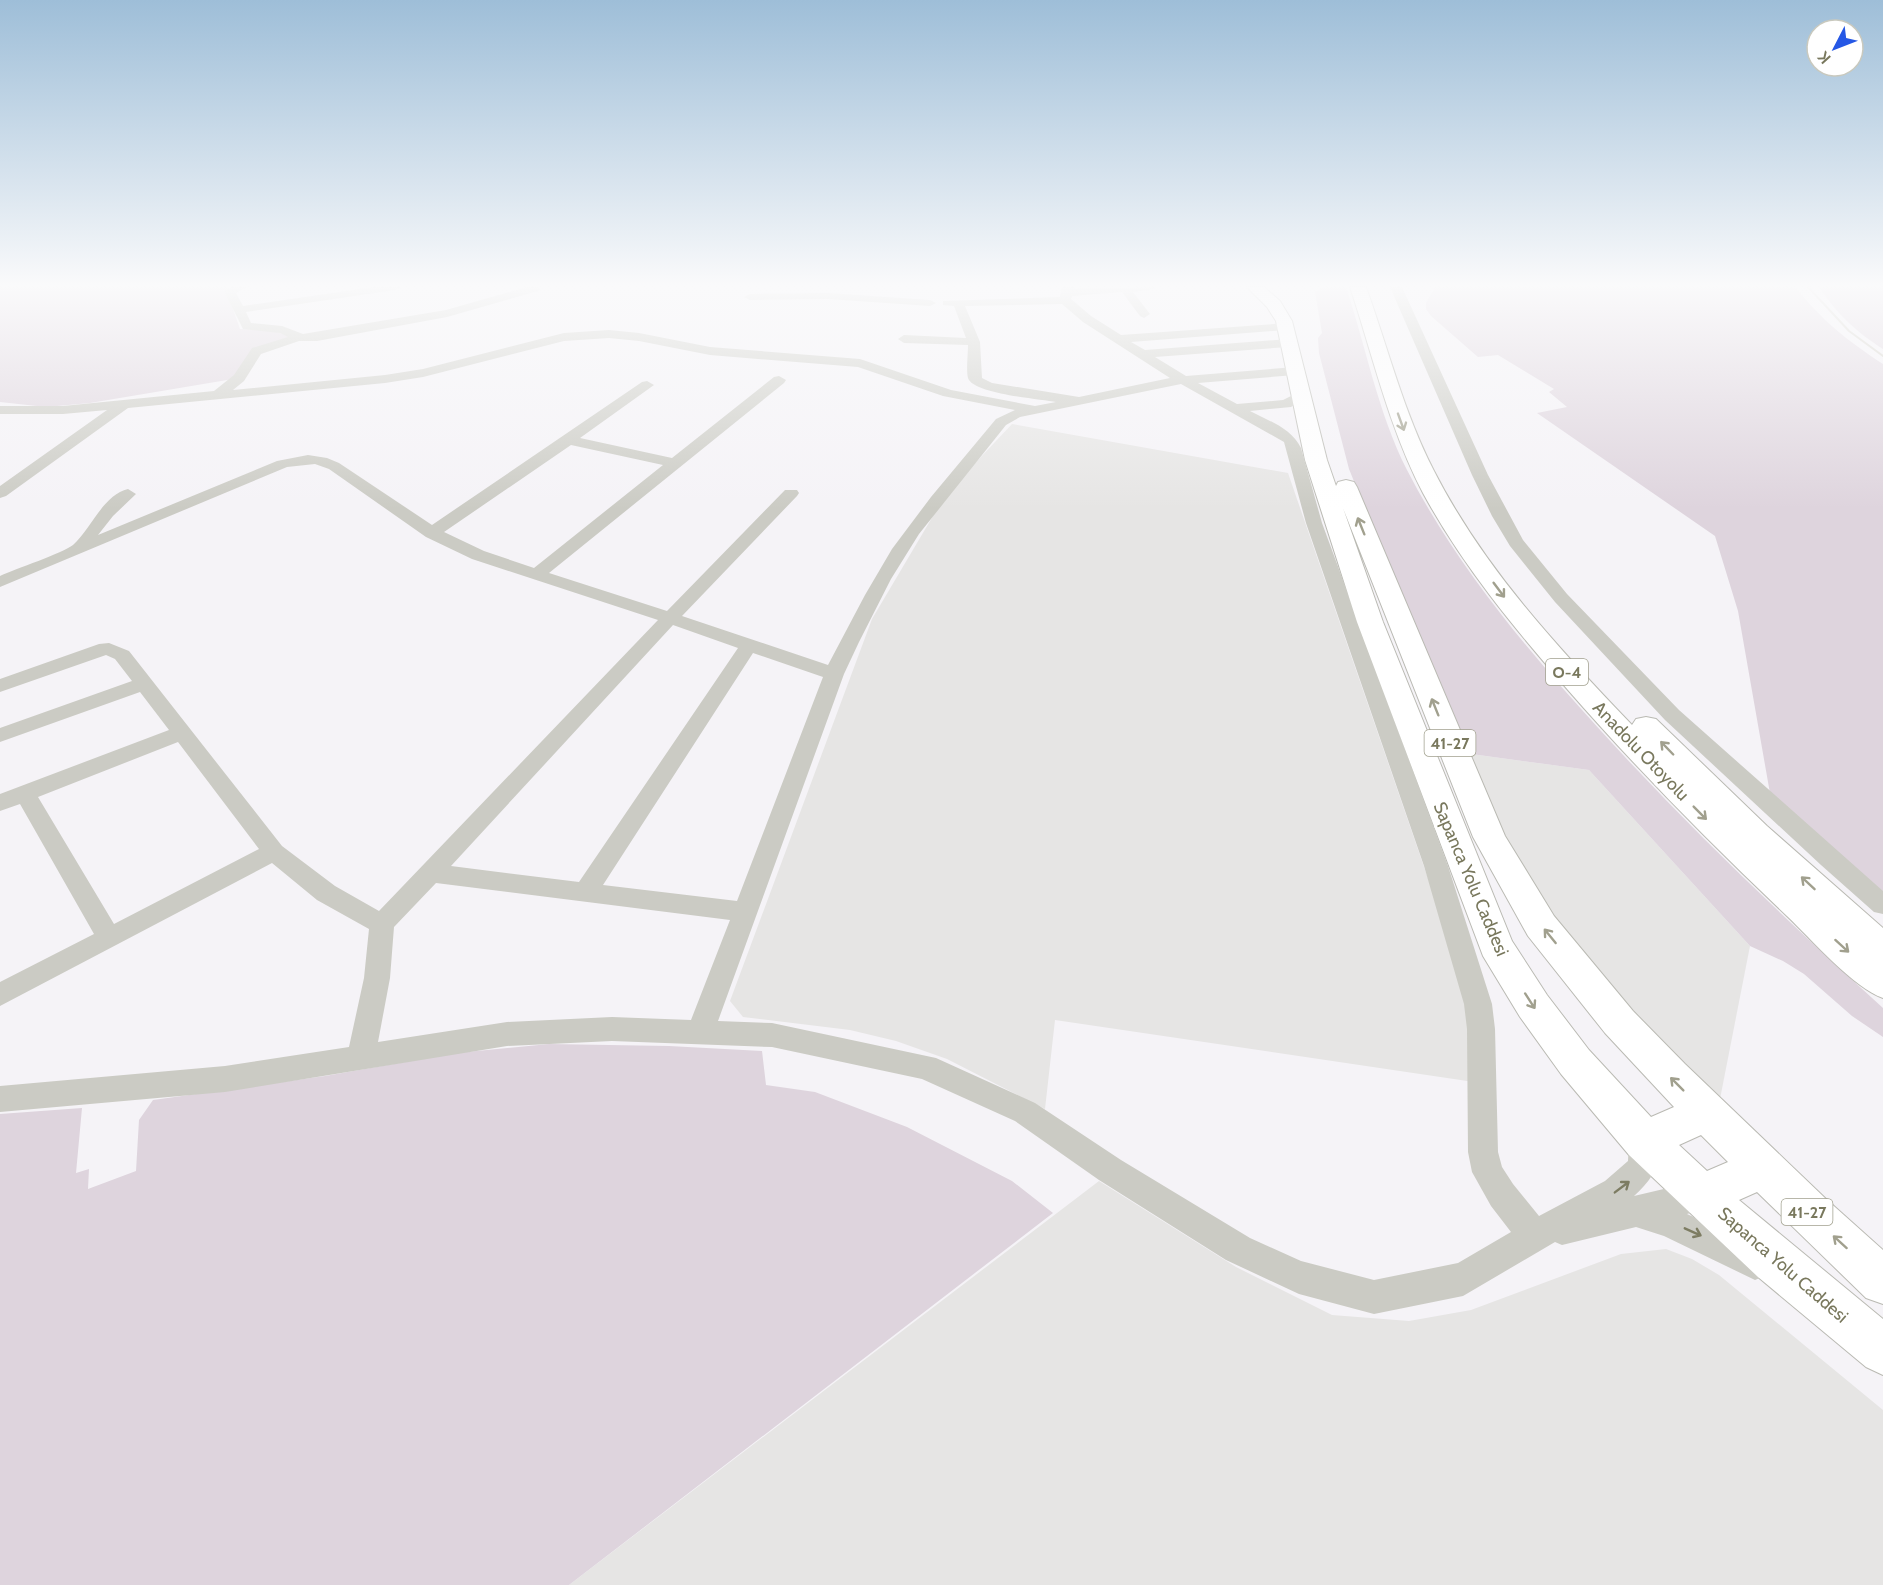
<svg xmlns="http://www.w3.org/2000/svg" width="1883" height="1585" viewBox="0 0 1883 1585" font-family="Cabin,sans-serif">
  <style>
    .built { fill: #e6e5e4 }
    .green { fill: #ded4dd }
    .lines { fill: none; stroke-linecap: round; stroke-linejoin: round }
    .stream { stroke: #cfccc1; stroke-width: 2 }
    .highway-casing { stroke: #babab3; stroke-width: 2 }
    .minor { fill: #cbcbc4; fill-rule: evenodd }
    .highway { fill: #fff; fill-rule: evenodd }
    .oneway { stroke: #a1a08e }
    .oneway2 { stroke: #7d7c62 }
    .labels { text-anchor: middle; dominant-baseline: central; stroke-width: 6; stroke-linejoin: round; paint-order: stroke }
    .shield { fill: #fff; stroke: #a1a08e; stroke-width: 1.5 }
    .shield-label { font-size: 16px; font-weight: bold; fill: #79785d }
    .street-label { font-size: 18px; fill: #79785d; stroke: #fff }
  </style>
  <rect width="100%" height="100%" fill="#f5f3f7"/>
  <g class="built">
    <path d="M1012,424L1288,473L1471,1003L1474,1082L1055,1020L1045,1109L947,1059L896,1041L850,1030L743,1017L730,1001L872,619L946,494Z"/>
    <path d="M1464,753L1589,770L1750,946L1719,1104L1643,1029L1528,884Z"/>
    <path d="M1099,1181L1236,1267L1332,1315L1409,1321L1471,1310L1621,1254L1666,1249L1692,1259L1719,1275L1883,1410V1585H569Z"/>
  </g>
  <g class="green">
    <path d="M0,287H230L226,289L240,329L271,330L294,338L267,346L239,378L90,403L46,407L0,402Z"/>
    <path d="M1324,287H1346C1366,347 1378,413 1407,470C1457,567 1528,651 1601,731C1690,829 1785,919 1883,1008V1037L1852,1016L1804,974L1783,961L1750,946L1589,770L1464,753L1349,469L1319,353L1318,338L1322,333L1315,292Z"/>
    <path d="M1435,287H1795C1824,322 1845,339 1883,364V894L1771,799L1738,611L1715,536L1537,413L1567,407L1549,392L1554,389L1498,355L1478,357L1431,316L1426,309V303Z"/>
    <path d="M1819,287H1883V349C1855,331 1838,315 1819,287Z"/>
    <path d="M549,1044L669,1046L762,1051L766,1085L815,1092L907,1127L1012,1181L1053,1213L569,1585H0V1114L82,1108L76,1173L89,1169L88,1189L136,1171L139,1120L153,1100L325,1076L456,1053Z"/>
  </g>
  <g class="lines">
    <path class="stream" d="M1808,287L1849,331L1883,356"/>
    <defs>
      <g id="highway">
        <path d="M1247,287H1264L1280,301L1292,321L1327,460L1336,486L1338,482L1346,480L1354,482L1357,487L1505,836L1554,916L1633,1011L1685,1064L1826,1199L1883,1250V1304L1866,1298L1757,1192L1739,1200L1883,1319V1375L1866,1367L1758,1277L1629,1155L1561,1074L1520,1017L1483,956L1357,622L1305,460L1276,321L1267,307ZM1343,508L1473,837L1528,936L1605,1033L1674,1107L1651,1117L1589,1050L1547,995L1512,941L1383,622ZM1701,1135L1728,1162L1707,1171L1679,1145Z"/>
        <path d="M1350,287H1366C1388,348 1404,413 1434,471C1483,567 1558,648 1632,725L1636,719L1646,717L1656,719L1767,826L1883,928V998C1854,988 1811,939 1787,916C1711,844 1637,769 1568,690C1515,629 1462,565 1423,493C1389,428 1373,356 1350,287Z"/>
      </g>
    </defs>
    <use href="#highway" class="highway-casing"/>
    <g class="minor">
      <path d="M231,287H247L236,293L243,306L373,287H401L395,290L246,312L251,323L282,326L303,334L446,310L527,287H539L540,289L538,291L447,317L317,341H299L261,354L244,381L233,390L385,375L423,369L564,333L609,330L639,333L710,347L860,359L951,390L1035,406L1056,402C1040,399 973,394 968,378C966,369 968,355 968,345L904,343L898,339L904,335L966,338L954,306L943,305V301L1060,297L1062,287H1074L1073,289L1155,287L1149,290L1133,292L1150,314L1144,318L1140,316L1122,292L1072,296L1071,299L1091,316L1121,335L1289,323L1291,326L1285,330L1131,342L1145,350L1288,339L1294,343L1288,347L1155,357L1186,376L1295,367L1302,371L1295,375L1198,383L1237,404L1283,400L1301,391L1308,395L1291,407L1250,411C1269,421 1291,428 1301,448L1322,523L1448,866L1492,1004L1495,1029L1498,1152L1502,1167L1513,1184L1539,1216L1605,1181L1628,1161L1629,1141L1633,1131L1644,1127L1655,1131C1667,1158 1654,1178 1634,1196L1702,1180L1713,1184L1718,1195L1713,1206L1687,1214L1767,1251L1772,1263L1767,1275L1755,1280L1664,1236L1636,1227L1562,1245L1555,1242L1463,1296L1374,1314L1299,1294L1226,1260L1099,1180L1015,1121L922,1079L772,1047L612,1041L507,1046L225,1092L0,1112V1086L225,1066L349,1047L364,978L369,929L317,900L272,863L0,1006V982L94,934L20,804L0,811V794L169,730L140,692L0,742V728L132,681L115,659L106,655L0,692V679L99,644L109,643L129,651L282,846L335,886L379,911L658,620L472,559L426,537L329,469L315,464L287,467L0,587V576C15,569 63,553 73,545C91,529 103,495 128,489L136,494L113,516L98,535L277,461L308,455L327,458L339,463L432,525L642,382L647,381L654,385L580,438L672,458L774,377L779,376L786,380L784,383L549,573L667,611L785,490H797L799,493L797,496L682,616L828,665L865,595L892,549L931,497L996,419L1015,410L943,396L858,367L710,355L639,341L609,338L564,341L423,377L385,383L128,408L6,496L0,498V486L107,410L63,414H0V406H63L214,391L234,375L252,348L288,337L280,333L243,329L224,291ZM1062,304L1083,322L1170,378L1079,397L992,383L982,378L980,342L965,306ZM1181,384L1284,442L1306,523L1424,866L1464,1004L1467,1029L1468,1152L1472,1172L1491,1206L1511,1232L1458,1263L1374,1280L1301,1261L1250,1238L1121,1160L1035,1103L936,1058L772,1023L718,1021L844,674L859,642L891,579L919,534L1006,425L1020,417ZM571,445L663,465L534,568L484,551L444,532ZM673,625L738,648L579,882L451,866ZM753,653L823,677L737,901L603,885ZM178,742L259,849L114,924L38,797ZM436,883L730,920L691,1020L612,1017L507,1022L378,1042L390,978L394,927Z"/>
      <path d="M1390,287H1402L1488,475L1523,540L1567,594L1679,710L1883,891V914L1874,912L1821,865L1665,720L1555,602L1510,546L1492,516L1472,475Z"/>
      <path d="M828,293L930,300L936,303L930,306L828,299L750,300L744,297L750,294Z"/>
    </g>
    <use href="#highway" class="highway"/>
  </g>
  <defs><path id="oneway-shaft" d="M-6 0H5M1.5-3L5.5 0L1.5 3" fill="none" stroke-width="1.6" stroke-linecap="round" stroke-linejoin="round" transform="scale(1.5)"/></defs>
  <g class="oneway">
    <use href="#oneway-shaft" transform="translate(1401 422) rotate(70)"/>
    <use href="#oneway-shaft" transform="translate(1361 526) rotate(-112)"/>
    <use href="#oneway-shaft" transform="translate(1499 590) rotate(53)"/>
    <use href="#oneway-shaft" transform="translate(1435 707) rotate(-112)"/>
    <use href="#oneway-shaft" transform="translate(1667 748) rotate(-134)"/>
    <use href="#oneway-shaft" transform="translate(1700 813) rotate(45)"/>
    <use href="#oneway-shaft" transform="translate(1808 883) rotate(-137)"/>
    <use href="#oneway-shaft" transform="translate(1550 936) rotate(-129)"/>
    <use href="#oneway-shaft" transform="translate(1842 946) rotate(42)"/>
    <use href="#oneway-shaft" transform="translate(1530 1001) rotate(57)"/>
    <use href="#oneway-shaft" transform="translate(1677 1084) rotate(-135)"/>
    <use href="#oneway-shaft" transform="translate(1840 1242) rotate(-138)"/>
  </g>
  <g class="oneway2">
    <use href="#oneway-shaft" transform="translate(1622 1187) rotate(-37)"/>
    <use href="#oneway-shaft" transform="translate(1693 1232) rotate(24)"/>
  </g>
  <linearGradient id="sky" x2="0" y2="1"><stop stop-color="#9ebed8"/><stop offset="0.56" stop-color="#fafafb"/><stop offset="1" stop-color="#fafafb" stop-opacity="0"/></linearGradient>
  <rect width="1883" height="509" fill="url(#sky)"/>
  <g class="labels">
    <g class="shield">
      <rect x="1546" y="659" width="42" height="26" rx="4.5"/>
      <rect x="1424.5" y="730" width="51" height="26" rx="4.5"/>
      <rect x="1781.5" y="1199" width="51" height="26" rx="4.5"/>
    </g>
    <g class="shield-label">
      <text x="1567" y="672">O-4</text>
      <text x="1450" y="743">41-27</text>
      <text x="1807" y="1212">41-27</text>
    </g>
    <g class="street-label">
      <text transform="translate(1641 751) rotate(46)">Anadolu Otoyolu</text>
      <text transform="translate(1471 879) rotate(67)">Sapanca Yolu Caddesi</text>
      <text transform="translate(1783 1265) rotate(41)">Sapanca Yolu Caddesi</text>
    </g>
  </g>
  <g transform="translate(1835 48) rotate(228)"><circle r="28" fill="#ffffff" stroke="#c9c9be" stroke-width="1.5"/>
  <path d="M0-4.5L10 22L0 15L-10 22Z" fill="#2557e5"/>
  <text y="-9" font-size="16" font-weight="bold" text-anchor="middle" fill="#79785d">K</text>
  </g>
</svg>
